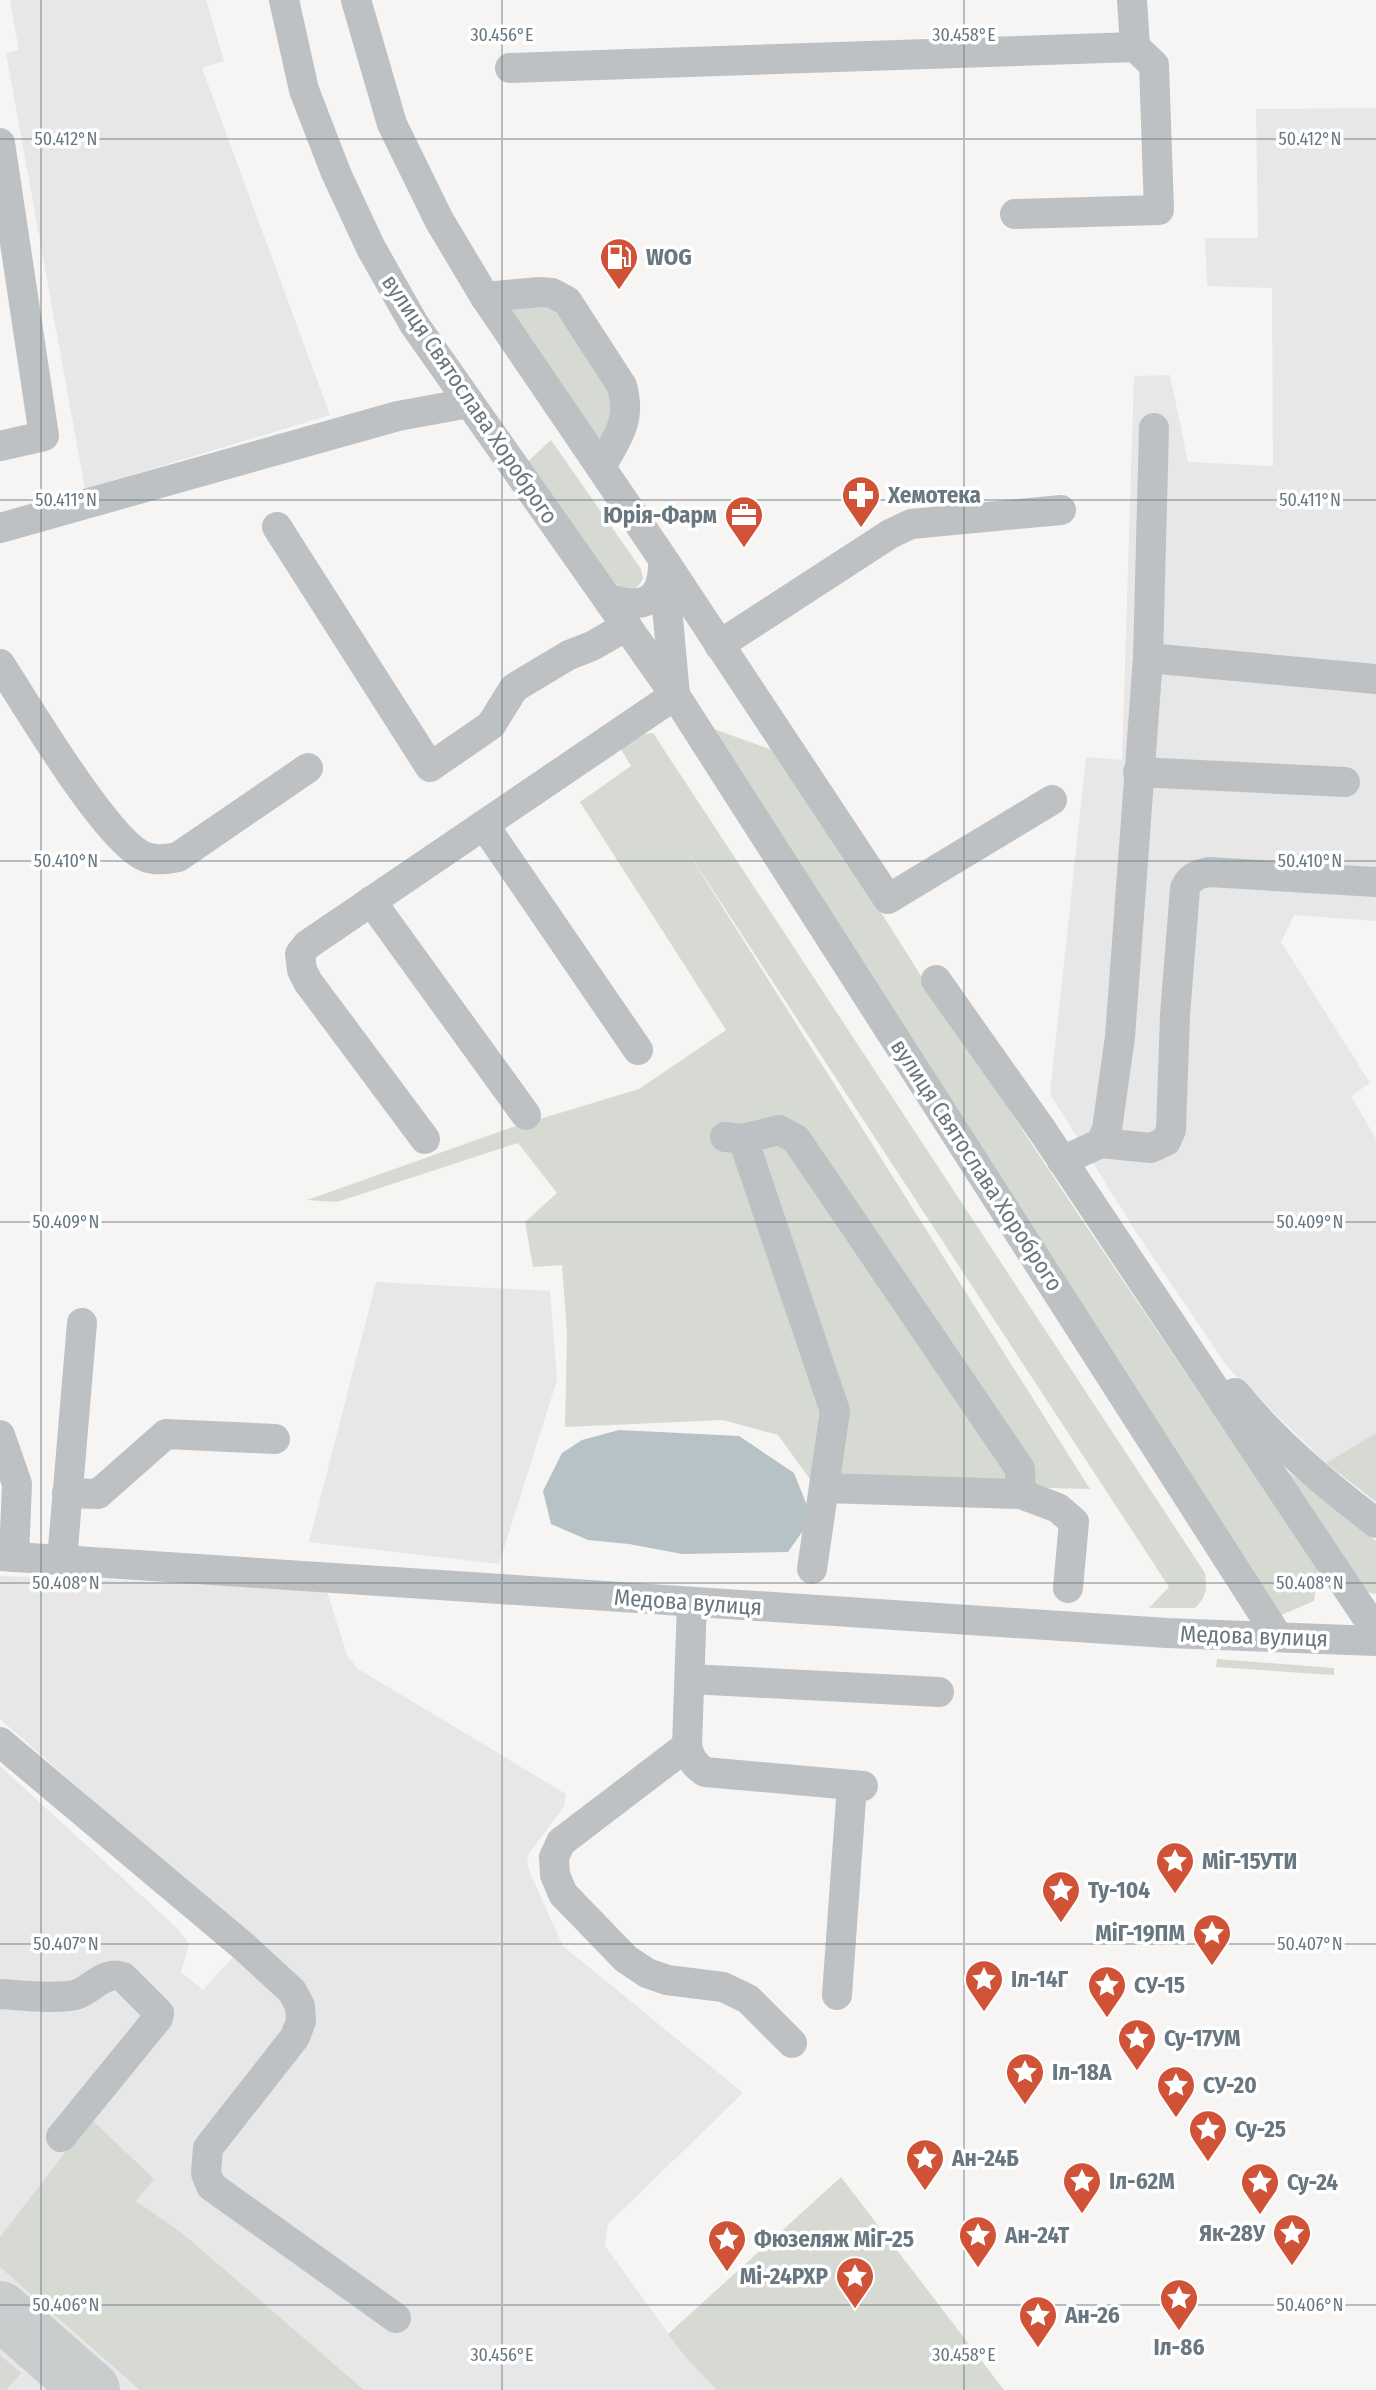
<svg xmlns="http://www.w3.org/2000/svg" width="1376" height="2390" viewBox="0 0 1376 2390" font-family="'Fira Sans Condensed',sans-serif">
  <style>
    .built { fill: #e6e7e6 }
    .green { fill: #d6dad2 }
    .water { fill: #b7c2c6 }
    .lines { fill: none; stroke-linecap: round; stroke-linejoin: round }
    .taxiway { stroke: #cacdce; stroke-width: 58 }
    .minor { stroke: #bdc1c4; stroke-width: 30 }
    .ticks { fill: none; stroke: #687780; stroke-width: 2; stroke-opacity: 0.45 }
    .labels { text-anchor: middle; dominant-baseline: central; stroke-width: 7; stroke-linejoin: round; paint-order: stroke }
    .poi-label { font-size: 23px; font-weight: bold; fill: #687780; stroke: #fff; text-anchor: start }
    .street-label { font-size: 23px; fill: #687780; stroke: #fff }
    .ticks-label { font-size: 18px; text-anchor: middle; fill: #687780; stroke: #fff; stroke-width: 7; stroke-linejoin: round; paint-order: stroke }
  </style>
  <rect width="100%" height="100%" fill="#f6f5f3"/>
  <g class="built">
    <path d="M10,0H206L224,61L202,68L330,415L85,489L6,53L19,50Z"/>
    <path d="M1376,108V921L1294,915L1281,942L1370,1083L1351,1096L1376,1139V1433L1326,1463L1229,1369L1136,1232L1050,1094L1086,757L1122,760L1134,376L1170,375L1188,462L1273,466L1272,288L1207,286L1205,238H1258L1256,109Z"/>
    <path d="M376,1282L550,1291L557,1380L499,1564L309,1542Z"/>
    <path d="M0,1576L326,1588L347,1655L358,1669L566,1794L564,1807L529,1853L527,1862L530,1873L563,1946L743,2093L608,2224L605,2246L687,2359L717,2390H0V1766L178,1929L189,1944L181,1972L203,1990L250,1938L0,1719Z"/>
  </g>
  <g class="green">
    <path d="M502,304H550L619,402L599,452Z"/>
    <path d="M551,440L641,569L643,579L638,586L627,594L589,560L523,466Z"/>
    <path d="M711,728L781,753L928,987L1080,1217L1318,1569L1314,1601L1279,1616Z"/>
    <path d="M653,733L1205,1573C1207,1589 1207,1596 1195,1608H1149L1169,1587L682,843L1090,1489L812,1482L778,1435L723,1420L565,1427L567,1333L562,1265L533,1267L525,1222L557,1193L518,1143L337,1202L307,1200L510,1128L639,1089L726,1030L580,802L631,766L619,746L635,735Z"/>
    <path d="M1376,1433V1502L1326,1463Z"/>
    <path d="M1275,1463L1308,1486L1376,1541V1594L1366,1592Z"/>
    <path d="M1217,1659L1334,1668V1675L1216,1667Z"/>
    <path d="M91,2119L154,2179L136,2201L183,2234L364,2390H140L0,2267V2237Z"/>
    <path d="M841,2177L1004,2390H717L687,2359L668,2334Z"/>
    <path d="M0,2355L21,2373L6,2390H0Z"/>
  </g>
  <path class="water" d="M619,1430L739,1436L794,1473L812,1518L788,1552L682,1554L629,1544L588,1540L551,1524L543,1491L562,1453L582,1440Z"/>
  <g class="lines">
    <path class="taxiway" d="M0,2310L91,2390"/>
    <g class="minor">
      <path d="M284,0L304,90L336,173L371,248L414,324L675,695L1278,1637"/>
      <path d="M356,0L392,124L439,220L485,297L663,559L888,899L1052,800"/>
      <path d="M510,68L1135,47"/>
      <path d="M0,143L44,436L0,446"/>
      <path d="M1015,214L1159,210L1154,65L1135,47L1132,0"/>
      <path d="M485,297L539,292L552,293L567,301L622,386C632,422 617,437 601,467"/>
      <path d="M277,527L430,767L491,725L514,688L569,655L592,646L627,626"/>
      <path d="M0,528L398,416L469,403"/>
      <path d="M663,563L675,695"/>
      <path d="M608,599C640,608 661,605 663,567"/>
      <path d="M719,645L890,534L911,524L1061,510"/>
      <path d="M1148,658L1376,679"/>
      <path d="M0,664C25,702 109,845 146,857C156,861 168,859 178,857L308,768"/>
      <path d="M1138,772L1345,782"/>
      <path d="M484,825L638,1050"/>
      <path d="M371,901L526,1115"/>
      <path d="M936,980L1044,1133L1376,1631"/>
      <path d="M725,1137L743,1139L779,1130L796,1139L1020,1469L1021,1494"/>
      <path d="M425,1139L308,982L302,970L300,954L307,945L675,695"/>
      <path d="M743,1139L835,1411L812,1569"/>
      <path d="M1101,1143L1151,1148L1166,1141L1171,1130L1175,1015L1185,888C1190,877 1198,874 1209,872L1376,882"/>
      <path d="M1062,1161L1101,1143L1107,1129L1120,1037L1148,658L1154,428"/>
      <path d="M1235,1393C1276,1443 1325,1484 1376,1523"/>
      <path d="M0,1435L17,1484L14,1557"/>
      <path d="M824,1488L1021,1494L1058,1508L1074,1522L1068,1588"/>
      <path d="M67,1493L98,1494L166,1434L275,1439"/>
      <path d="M0,1556L1167,1633L1376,1641"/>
      <path d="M62,1560L82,1323"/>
      <path d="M692,1602L687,1746C690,1758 694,1765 705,1772L863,1786"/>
      <path d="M690,1679L939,1692"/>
      <path d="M0,1742L243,1946L292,1991L300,2006L301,2021L295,2037L208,2148L206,2173L211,2186L396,2318"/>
      <path d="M687,1746L561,1842L554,1857L555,1875L563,1894L626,1959L647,1973L667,1980L723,1987L748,1999L792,2043"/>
      <path d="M0,1994C19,1995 61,2000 78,1994C93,1988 106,1970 123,1977L159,2013L158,2018L61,2137"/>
      <path d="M837,1995L852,1785"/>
    </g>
  </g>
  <path class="ticks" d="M41,0V2390M502,0V2390M964,0V2390M0,139H1376M0,500H1376M0,861H1376M0,1222H1376M0,1583H1376M0,1944H1376M0,2305H1376"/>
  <defs>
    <symbol id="fuel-pin" viewBox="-11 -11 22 30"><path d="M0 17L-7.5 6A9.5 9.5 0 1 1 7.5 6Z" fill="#d05338" stroke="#fff"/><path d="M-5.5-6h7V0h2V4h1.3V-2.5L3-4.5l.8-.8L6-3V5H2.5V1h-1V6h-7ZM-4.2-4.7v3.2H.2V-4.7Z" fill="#fff"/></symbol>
    <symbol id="pharmacy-pin" viewBox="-11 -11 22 30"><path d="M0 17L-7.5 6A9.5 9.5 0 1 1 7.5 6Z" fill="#d05338" stroke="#fff"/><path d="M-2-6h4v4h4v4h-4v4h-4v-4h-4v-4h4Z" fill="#fff"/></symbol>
    <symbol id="office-pin" viewBox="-11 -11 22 30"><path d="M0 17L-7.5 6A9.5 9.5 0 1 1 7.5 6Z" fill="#d05338" stroke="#fff"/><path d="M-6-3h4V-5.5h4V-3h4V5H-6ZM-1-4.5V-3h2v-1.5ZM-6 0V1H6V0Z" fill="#fff"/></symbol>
    <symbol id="sight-pin" viewBox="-11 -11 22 30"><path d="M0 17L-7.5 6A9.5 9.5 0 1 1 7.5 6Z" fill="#d05338" stroke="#fff"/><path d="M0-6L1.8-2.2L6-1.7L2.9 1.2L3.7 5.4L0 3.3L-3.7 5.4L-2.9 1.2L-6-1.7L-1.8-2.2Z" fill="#fff"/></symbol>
  </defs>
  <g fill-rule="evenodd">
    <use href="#fuel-pin" x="597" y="235" width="44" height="60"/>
    <use href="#pharmacy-pin" x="839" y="473" width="44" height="60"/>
    <use href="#office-pin" x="722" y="493" width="44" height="60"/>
    <use href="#sight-pin" x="1153" y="1839" width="44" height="60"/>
    <use href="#sight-pin" x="1039" y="1868" width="44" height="60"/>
    <use href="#sight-pin" x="1190" y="1911" width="44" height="60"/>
    <use href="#sight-pin" x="962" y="1957" width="44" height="60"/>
    <use href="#sight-pin" x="1085" y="1963" width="44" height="60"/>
    <use href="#sight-pin" x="1115" y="2016" width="44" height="60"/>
    <use href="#sight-pin" x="1003" y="2050" width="44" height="60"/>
    <use href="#sight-pin" x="1154" y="2063" width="44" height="60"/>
    <use href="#sight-pin" x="1186" y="2107" width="44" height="60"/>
    <use href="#sight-pin" x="903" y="2136" width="44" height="60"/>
    <use href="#sight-pin" x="1060" y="2159" width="44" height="60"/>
    <use href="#sight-pin" x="1238" y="2160" width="44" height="60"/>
    <use href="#sight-pin" x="1270" y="2211" width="44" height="60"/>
    <use href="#sight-pin" x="956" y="2213" width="44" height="60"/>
    <use href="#sight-pin" x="705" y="2217" width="44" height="60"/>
    <use href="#sight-pin" x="833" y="2254" width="44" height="60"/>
    <use href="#sight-pin" x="1157" y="2276" width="44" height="60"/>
    <use href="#sight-pin" x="1016" y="2293" width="44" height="60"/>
  </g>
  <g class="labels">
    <g class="poi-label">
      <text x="646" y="257">WOG</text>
      <text x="888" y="495">Хемотека</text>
      <text x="717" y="515" text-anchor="end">Юрія-Фарм</text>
      <text x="1202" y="1861">МіГ-15УТИ</text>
      <text x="1088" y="1890">Ту-104</text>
      <text x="1185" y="1933" text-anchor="end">МіГ-19ПМ</text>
      <text x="1011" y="1979">Іл-14Г</text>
      <text x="1134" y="1985">СУ-15</text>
      <text x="1164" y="2038">Су-17УМ</text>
      <text x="1052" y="2072">Іл-18А</text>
      <text x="1203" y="2085">СУ-20</text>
      <text x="1235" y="2129">Су-25</text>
      <text x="952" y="2158">Ан-24Б</text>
      <text x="1109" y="2181">Іл-62М</text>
      <text x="1287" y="2182">Су-24</text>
      <text x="1265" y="2233" text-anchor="end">Як-28У</text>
      <text x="1005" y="2235">Ан-24Т</text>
      <text x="754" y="2239">Фюзеляж МіГ-25</text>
      <text x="828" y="2276" text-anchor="end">Мі-24РХР</text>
      <text x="1065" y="2315">Ан-26</text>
      <text x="1179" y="2347" text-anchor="middle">Іл-86</text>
    </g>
    <g class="street-label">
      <text transform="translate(470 399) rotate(56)">вулиця Святослава Хороброго</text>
      <text transform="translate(977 1165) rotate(57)">вулиця Святослава Хороброго</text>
      <text transform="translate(688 1602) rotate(4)">Медова вулиця</text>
      <text transform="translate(1254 1636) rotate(2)">Медова вулиця</text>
    </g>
  </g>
  <g class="ticks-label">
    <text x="502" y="41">30.456°E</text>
    <text x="964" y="41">30.458°E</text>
    <text x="66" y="145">50.412°N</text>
    <text x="1310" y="145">50.412°N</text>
    <text x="66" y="506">50.411°N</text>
    <text x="1310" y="506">50.411°N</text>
    <text x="66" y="867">50.410°N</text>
    <text x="1310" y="867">50.410°N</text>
    <text x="66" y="1228">50.409°N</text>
    <text x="1310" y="1228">50.409°N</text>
    <text x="66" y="1589">50.408°N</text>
    <text x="1310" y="1589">50.408°N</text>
    <text x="66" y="1950">50.407°N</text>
    <text x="1310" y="1950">50.407°N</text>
    <text x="66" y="2311">50.406°N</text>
    <text x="1310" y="2311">50.406°N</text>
    <text x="502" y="2361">30.456°E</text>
    <text x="964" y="2361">30.458°E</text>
  </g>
</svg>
